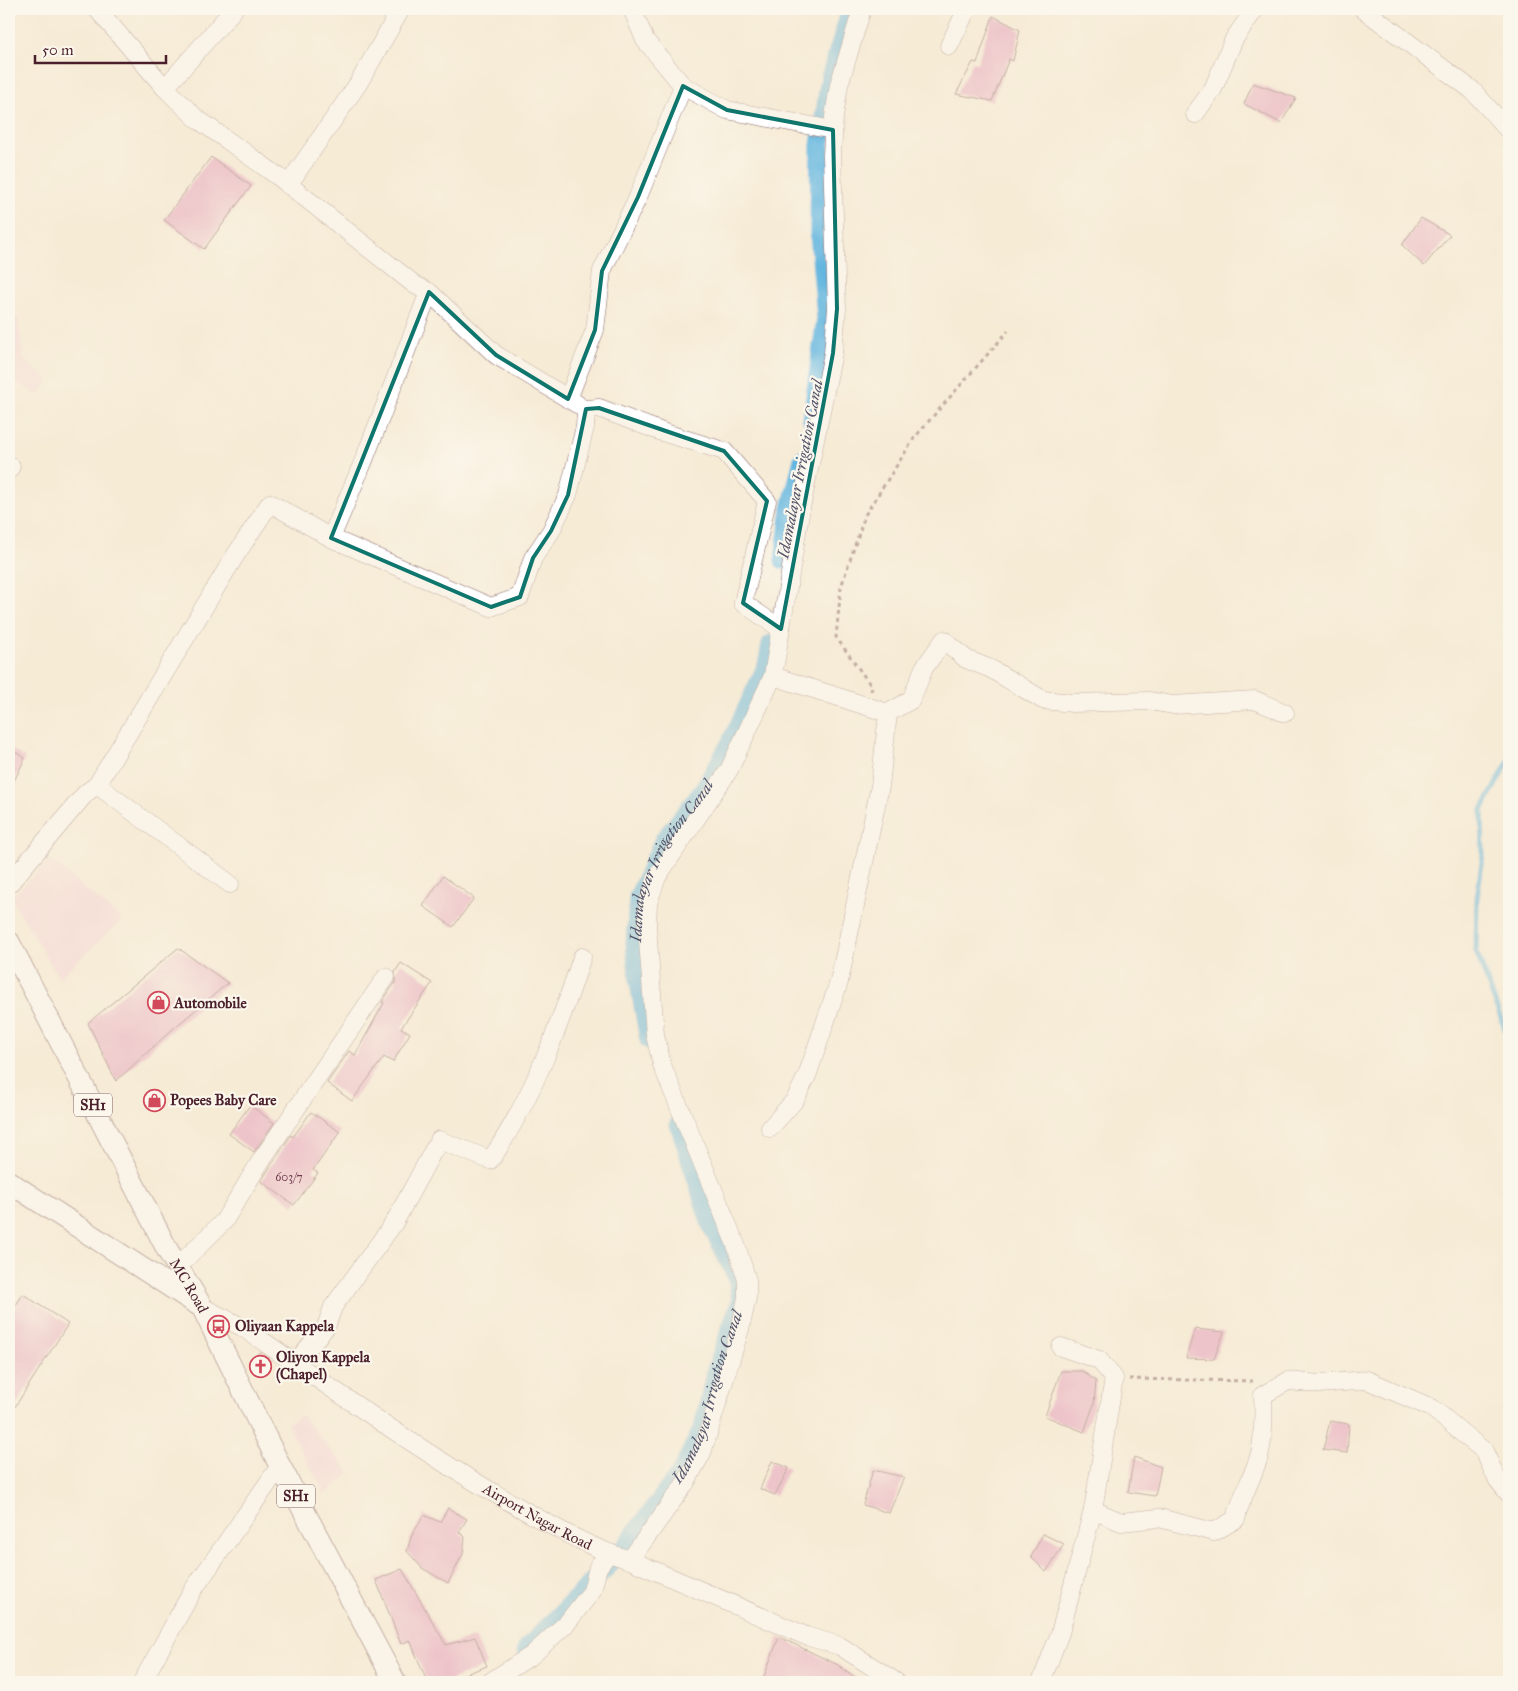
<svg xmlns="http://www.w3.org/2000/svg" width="1518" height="1691" viewBox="0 0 1518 1691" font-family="'IM FELL Great Primer',serif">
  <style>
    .built { fill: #f6cfd8 }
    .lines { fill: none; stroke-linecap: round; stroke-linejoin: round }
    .stream { stroke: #63b6df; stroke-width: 5 }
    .canal { stroke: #63b6df; stroke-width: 19 }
    .building { fill: #e395bc }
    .minor-casing { stroke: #866667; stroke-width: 19 }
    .major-casing { stroke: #866667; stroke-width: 23 }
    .path { stroke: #866667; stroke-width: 3; stroke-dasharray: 4 4; stroke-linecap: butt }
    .minor { stroke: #fff; stroke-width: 18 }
    .major { stroke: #fff; stroke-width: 21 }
    .marked { fill: none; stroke: #0f766e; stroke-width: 4; stroke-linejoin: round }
    .labels { text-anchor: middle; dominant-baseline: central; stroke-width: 4.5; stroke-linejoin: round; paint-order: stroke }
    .number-label { font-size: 12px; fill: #703c4f }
    .shield { fill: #fbf7ec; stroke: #7f6065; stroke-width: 1 }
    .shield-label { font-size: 14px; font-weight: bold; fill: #4a1f2b }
    .poi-label { font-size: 15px; font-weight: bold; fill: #4a1f2b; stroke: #fbf7ec; text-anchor: start }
    .street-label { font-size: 15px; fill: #4a1f2b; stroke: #fbf7ec }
    .water-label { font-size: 16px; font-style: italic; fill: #53546a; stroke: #fbf7ec }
  </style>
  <rect width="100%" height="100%" fill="#fbf7ec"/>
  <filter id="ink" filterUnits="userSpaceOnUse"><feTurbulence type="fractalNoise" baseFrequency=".02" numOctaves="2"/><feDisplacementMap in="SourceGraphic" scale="10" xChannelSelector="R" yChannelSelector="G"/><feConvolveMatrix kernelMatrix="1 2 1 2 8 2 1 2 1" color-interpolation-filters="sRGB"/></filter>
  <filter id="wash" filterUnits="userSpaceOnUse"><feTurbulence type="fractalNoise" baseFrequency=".0096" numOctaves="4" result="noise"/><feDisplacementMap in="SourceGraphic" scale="20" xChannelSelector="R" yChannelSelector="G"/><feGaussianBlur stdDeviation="1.12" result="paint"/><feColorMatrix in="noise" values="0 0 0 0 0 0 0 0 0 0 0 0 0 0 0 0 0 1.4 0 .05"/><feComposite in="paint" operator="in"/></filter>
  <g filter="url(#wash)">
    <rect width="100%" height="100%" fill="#f6ebd6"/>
    <g class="built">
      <path d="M9,317H18L23,358L49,380L38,396L9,378Z"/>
      <path d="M50,859L122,920L59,978L11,898Z"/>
      <path d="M301,1415L350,1473L325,1494L287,1424Z"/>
    </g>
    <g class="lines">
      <path class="stream" d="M1509,760L1482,810L1483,855L1477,898L1476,951L1509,1040"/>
      <g class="canal">
        <path d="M812,420L826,318L819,232L820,146L830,78L851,9"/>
        <path d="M784,560L791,509L803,459"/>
        <path id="s1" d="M649,1040L639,983L635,944L638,897L663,841L703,791L730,744L767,665L771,644"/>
        <path id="s2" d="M526,1649L618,1556L682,1471L703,1427L716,1369L741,1301L737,1277L711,1225L679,1124"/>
      </g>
    </g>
    <g id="blocks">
      <g class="building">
        <path d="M993,16L1020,30L1013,61L1009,59L992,101L956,94L973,62L977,63Z"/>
        <path d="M1253,83L1296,98L1281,123L1244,104Z"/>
        <path d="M211,157L251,186L204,249L164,220Z"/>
        <path d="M1421,218L1450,235L1424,266L1402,245Z"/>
        <path d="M9,748L25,758L9,792Z"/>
        <path d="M443,876L474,898L453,927L423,906Z"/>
        <path d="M178,948L228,983L175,1027L116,1081L88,1023Z"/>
        <path d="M401,963L432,983L401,1028L410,1033L393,1062L384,1057L352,1101L327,1083L349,1051L355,1055L384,1003L382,1002L395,983V972Z"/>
        <path d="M250,1105L274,1123L254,1152L229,1134Z"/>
        <path d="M311,1112L340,1132L313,1170L318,1173L294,1205L261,1181L291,1135L293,1137Z"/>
        <path d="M23,1294L68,1324L9,1416V1316Z"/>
        <path d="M1195,1329L1224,1332L1214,1359L1186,1358Z"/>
        <path d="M260,1352L271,1360L259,1371L250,1360Z"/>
        <path d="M1061,1371H1082L1096,1381L1094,1404L1084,1432L1045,1416Z"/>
        <path d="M1330,1421L1349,1424L1347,1453L1323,1450Z"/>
        <path d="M1134,1457L1161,1467L1155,1496L1128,1492Z"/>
        <path d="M772,1461L789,1468L775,1495L760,1489Z"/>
        <path d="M873,1470L904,1477L889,1513L863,1505Z"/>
        <path d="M448,1508L467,1519L459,1532L465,1537L463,1554L448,1583L422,1568L407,1551L411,1537L424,1515L440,1522Z"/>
        <path d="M1043,1534L1064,1544L1046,1572L1031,1557Z"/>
        <path d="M402,1569L446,1645L475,1637L487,1666L444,1682H427L410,1640L401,1644L376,1580Z"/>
        <path d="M779,1637L838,1665L862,1682H762Z"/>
      </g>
    </g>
  </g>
  <g filter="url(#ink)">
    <use href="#blocks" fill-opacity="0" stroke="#866667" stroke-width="1"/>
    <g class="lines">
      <defs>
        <g id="minor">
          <path d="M97,9L165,88L196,118L279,177L415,285L429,292L364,460L331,538L491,607L520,597L533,558L551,531L568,495L585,427L586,409L599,408L662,432L724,451L767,501L743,603L781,629"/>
          <path d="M632,9L645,40L683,86L727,110L833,130"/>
          <path d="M1363,9L1472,90L1509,131"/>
          <path d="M949,46L967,9"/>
          <path d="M165,88L234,9"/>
          <path d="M1195,114L1213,89L1234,39L1255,9"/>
          <path d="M288,185L358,84L401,9"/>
          <path d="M429,292L496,355L577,404"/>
          <path d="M568,399L595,330L602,271L638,197L683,86"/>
          <path d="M9,470L11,466"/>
          <path d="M773,676L888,713L911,700L924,668L944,640L966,659L991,669L1043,700L1073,703L1150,701L1173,705L1255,700L1285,713"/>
          <path d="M97,785L230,884"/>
          <path d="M9,884L86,793L97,785L233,559L270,503L331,538"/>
          <path d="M770,1128L795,1100L807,1076L839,982L880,786L888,713"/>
          <path d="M177,1267L224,1221L262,1159L386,977"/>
          <path id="s3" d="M202,1307L242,1327C332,1388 420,1452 515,1505C552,1526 589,1548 630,1560L806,1636L840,1646L896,1682"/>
          <path d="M1061,1347L1099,1360L1114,1378L1093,1510L1121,1522L1159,1518L1214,1532L1236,1519C1241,1496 1254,1476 1260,1453C1264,1433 1264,1415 1263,1395L1288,1381L1319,1384L1367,1380L1432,1408L1484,1451L1497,1479L1509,1494"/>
          <path d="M295,1363L326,1327L333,1307L394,1223L439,1140L490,1160L494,1155C534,1094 560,1025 582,957"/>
          <path d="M630,1560L686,1482L702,1453L740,1329L747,1298V1280L736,1245L662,1065L655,1035L647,926L648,903L657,877L729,770L773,676L801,508L833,353L837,309L832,156L834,117L839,85L862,9"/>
          <path d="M142,1682L193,1590L280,1466"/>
          <path d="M490,1682L532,1655L567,1623L592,1591L598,1567L608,1554"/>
          <path d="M1041,1682L1060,1633L1093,1510"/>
        </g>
        <g id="major">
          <path id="s4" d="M9,942L168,1251L202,1307L280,1466L395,1682"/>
          <path d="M9,1182L197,1304"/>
        </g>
      </defs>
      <use href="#minor" class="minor-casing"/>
      <use href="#major" class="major-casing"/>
      <g class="path">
        <path d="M871,691L872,687L836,637L841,587L865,515L915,437L1008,331"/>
        <path d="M1129,1379L1253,1381"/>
      </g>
      <use href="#minor" class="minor"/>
      <use href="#major" class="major"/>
    </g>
  </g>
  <path d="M0 0H1518V1691H0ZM683,86L727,110L833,130L837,309L833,353L781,629L743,603L767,501L724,451L599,408L586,409L568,495L551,531L533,558L520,597L491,607L331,538L429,292L496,355L568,399L595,330L602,271L638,197Z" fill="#f6ebd6" fill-opacity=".55" fill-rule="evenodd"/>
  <path class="marked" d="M683,86L727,110L833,130L837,309L833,353L781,629L743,603L767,501L724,451L599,408L586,409L568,495L551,531L533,558L520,597L491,607L331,538L429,292L496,355L568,399L595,330L602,271L638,197Z"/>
  <defs>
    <symbol id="shop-ring" viewBox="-11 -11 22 22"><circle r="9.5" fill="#fbf7ec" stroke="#d1495b" stroke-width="1.5"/><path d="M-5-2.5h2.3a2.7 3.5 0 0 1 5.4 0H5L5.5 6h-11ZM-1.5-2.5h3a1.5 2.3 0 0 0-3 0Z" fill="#d1495b"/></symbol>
    <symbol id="bus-ring" viewBox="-11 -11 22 22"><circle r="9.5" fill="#fbf7ec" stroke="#d1495b" stroke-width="1.5"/><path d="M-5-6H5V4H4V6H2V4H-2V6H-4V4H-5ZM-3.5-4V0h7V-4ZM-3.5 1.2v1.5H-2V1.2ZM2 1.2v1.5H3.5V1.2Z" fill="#d1495b"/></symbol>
    <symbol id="church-ring" viewBox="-11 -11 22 22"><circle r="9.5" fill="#fbf7ec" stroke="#d1495b" stroke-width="1.5"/><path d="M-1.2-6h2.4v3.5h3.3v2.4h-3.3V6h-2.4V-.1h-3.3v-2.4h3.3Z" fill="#d1495b"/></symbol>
  </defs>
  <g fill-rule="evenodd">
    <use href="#shop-ring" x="146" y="990" width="25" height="25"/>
    <use href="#shop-ring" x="142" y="1088" width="25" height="25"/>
    <use href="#bus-ring" x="206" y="1314" width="25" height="25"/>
    <use href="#church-ring" x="248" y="1354" width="25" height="25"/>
  </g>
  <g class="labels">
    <g class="number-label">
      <text x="289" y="1177">603/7</text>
    </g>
    <g class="shield">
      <rect x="74" y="1093.5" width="38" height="23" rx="4"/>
      <rect x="277" y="1484.5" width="38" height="23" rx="4"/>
    </g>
    <g class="shield-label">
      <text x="93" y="1105">SH1</text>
      <text x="296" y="1496">SH1</text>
    </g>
    <g class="poi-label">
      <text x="174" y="1003">Automobile</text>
      <text x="170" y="1100">Popees Baby Care</text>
      <text x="235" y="1326">Oliyaan Kappela</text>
      <text x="276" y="1357">Oliyon Kappela<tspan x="276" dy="17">(Chapel)</tspan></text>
    </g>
    <g class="street-label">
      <text stroke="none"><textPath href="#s4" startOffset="388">MC Road</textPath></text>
      <text stroke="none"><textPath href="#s3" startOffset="396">Airport Nagar Road</textPath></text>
    </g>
    <g class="water-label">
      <text transform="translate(800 469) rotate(-79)">Idamalayar Irrigation Canal</text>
      <text stroke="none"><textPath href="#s1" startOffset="190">Idamalayar Irrigation Canal</textPath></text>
      <text stroke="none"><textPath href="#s2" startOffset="316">Idamalayar Irrigation Canal</textPath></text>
    </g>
  </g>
  <rect width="1518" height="1691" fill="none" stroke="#fbf7ec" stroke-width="30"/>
  <path d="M35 55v8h131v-8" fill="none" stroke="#4a1f2b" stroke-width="2.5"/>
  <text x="42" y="55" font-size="15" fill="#4a1f2b" stroke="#fbf7ec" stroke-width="4" paint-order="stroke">50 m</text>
</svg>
